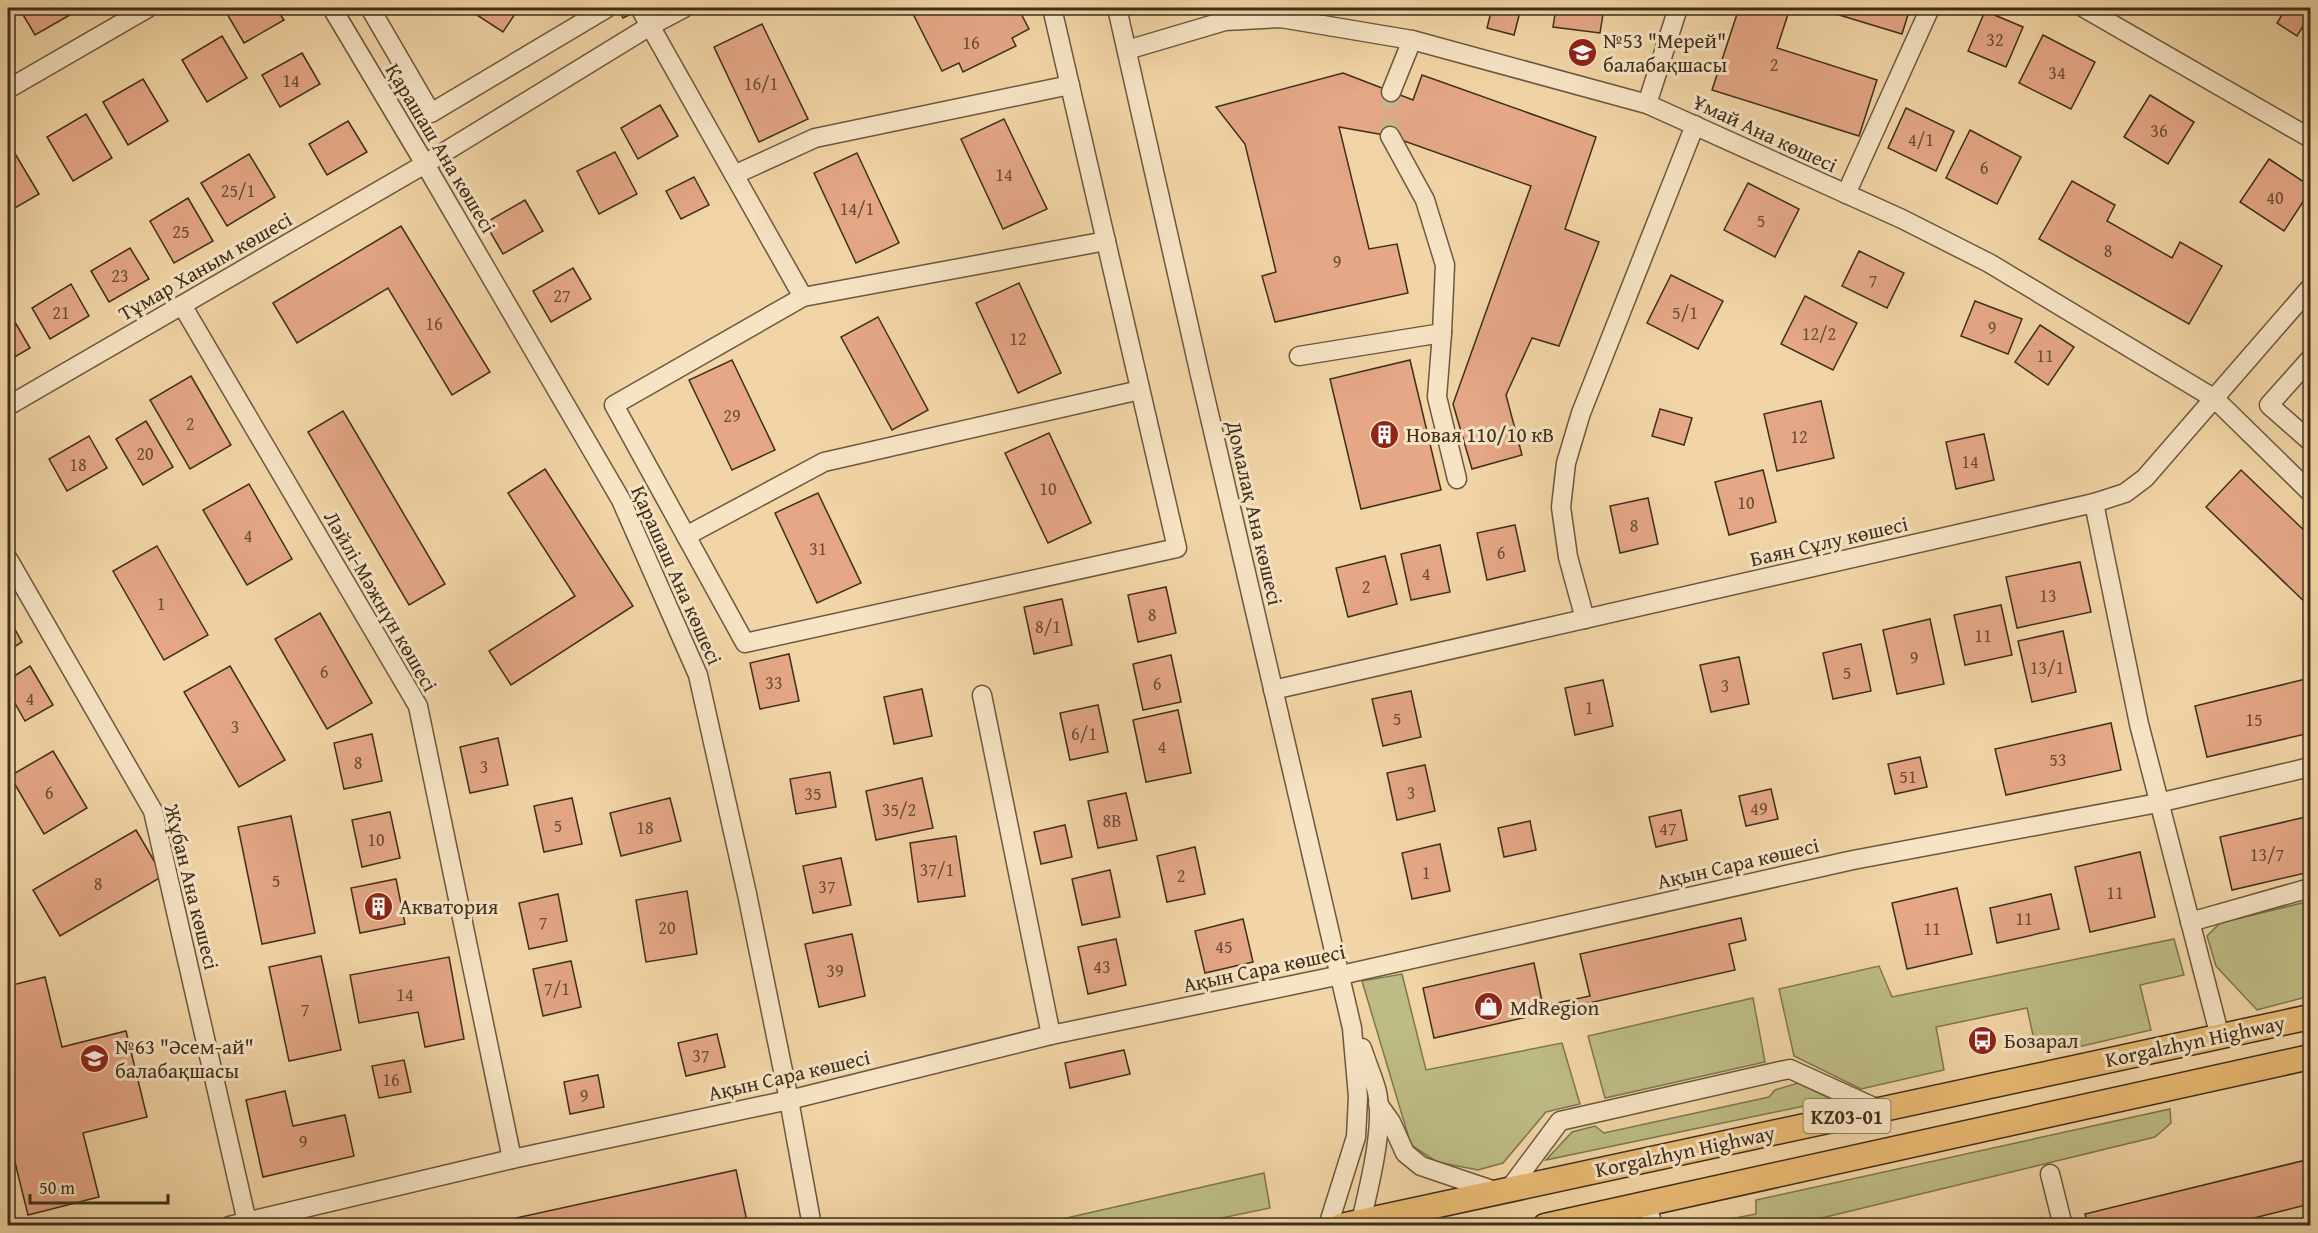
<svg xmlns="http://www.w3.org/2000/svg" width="2318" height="1233" viewBox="0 0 2318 1233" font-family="'Gentium Book Plus',serif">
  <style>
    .green { fill: #bdbc84; stroke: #7e7650; stroke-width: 1.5 }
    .building { fill: #e5a786; stroke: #3e2f1d; stroke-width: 1.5 }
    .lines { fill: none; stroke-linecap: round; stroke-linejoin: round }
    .minor-tunnel { stroke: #ceb48b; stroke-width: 18; stroke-dasharray: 18 9; stroke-linecap: butt }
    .minor-casing { stroke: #6b583f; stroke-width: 21 }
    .major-casing { stroke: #3e2f1d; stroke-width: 27 }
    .minor { stroke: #f7e4c5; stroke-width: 18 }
    .major { stroke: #e9ba73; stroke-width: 24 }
    .labels { text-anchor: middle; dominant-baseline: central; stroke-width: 6; stroke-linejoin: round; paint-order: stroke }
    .number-label { font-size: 18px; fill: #684d37 }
    .shield { fill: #f7e4c5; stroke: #76654f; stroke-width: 1.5 }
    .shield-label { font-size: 20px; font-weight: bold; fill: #3e2f1d }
    .poi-label { font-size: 21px; fill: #3e2f1d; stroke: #f7e4c5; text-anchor: start }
    .street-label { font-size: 21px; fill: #3e2f1d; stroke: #f7e4c5 }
  </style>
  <rect width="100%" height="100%" fill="#f2d5a6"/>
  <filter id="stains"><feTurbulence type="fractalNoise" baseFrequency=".00333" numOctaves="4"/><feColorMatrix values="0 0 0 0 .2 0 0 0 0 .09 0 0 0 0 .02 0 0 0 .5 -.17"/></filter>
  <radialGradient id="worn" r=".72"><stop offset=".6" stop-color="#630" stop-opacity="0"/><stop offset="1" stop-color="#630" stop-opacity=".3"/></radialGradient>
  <g class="green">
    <path d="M2310,901V996L2257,1010L2216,966L2207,936L2220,923Z"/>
    <path d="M2174,939L2184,975L2140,985L2151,1030L2078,1047L2035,1044L2027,1008L1936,1027L1944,1070L1861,1089L1794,1056L1779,989L1879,966L1892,997Z"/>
    <path d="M1402,974L1426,1070L1562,1043L1580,1104L1546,1112L1503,1163L1478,1170L1437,1162L1411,1145L1362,981Z"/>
    <path d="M1753,998L1765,1062L1605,1098L1588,1036Z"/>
    <path d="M1798,1083L1833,1100L1546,1160L1572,1132L1595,1126L1604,1133L1769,1097L1775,1090Z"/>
    <path d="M2170,1109L2171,1123L2155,1137L1793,1225H1700L1756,1214V1200Z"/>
    <path d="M1264,1173L1270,1208L1188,1225H1036Z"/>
  </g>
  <g class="building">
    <path d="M19,8H82L35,35Z"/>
    <path d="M233,8H276L284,20L244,43L226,12Z"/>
    <path d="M466,8H519L503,32Z"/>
    <path d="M618,8H632L635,12L623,18Z"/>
    <path d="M910,8H1018L1029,29L1012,38L1016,46L963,72L959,63L942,71Z"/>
    <path d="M1492,8H1521L1514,35L1487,28Z"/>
    <path d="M1556,8H1604L1600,33L1553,27Z"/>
    <path d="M1739,8H1790L1777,48L1877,80L1859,136L1712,90Z"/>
    <path d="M1816,8H1910L1902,34Z"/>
    <path d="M2286,8H2310V15L2297,36L2277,23Z"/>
    <path d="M1985,11L2023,27L2006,67L1968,51Z"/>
    <path d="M762,24L808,119L759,142L714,47Z"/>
    <path d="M2043,35L2095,62L2071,109L2019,83Z"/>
    <path d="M222,36L247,78L207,102L182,60Z"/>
    <path d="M302,53L320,84L280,107L262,75Z"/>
    <path d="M1343,73L1413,100L1422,75L1596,137L1565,229L1599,242L1559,346L1532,338L1506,395L1522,455L1472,469L1453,404L1531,186L1390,136L1339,127L1369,249L1397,244L1408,293L1275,322L1262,276L1276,272L1245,144L1216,107Z"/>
    <path d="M143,79L168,121L128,145L103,102Z"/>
    <path d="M2150,95L2194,122L2168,164L2124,137Z"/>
    <path d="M660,105L678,136L638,159L621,128Z"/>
    <path d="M1906,108L1954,131L1936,171L1888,148Z"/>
    <path d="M86,114L112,158L73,181L47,137Z"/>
    <path d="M1004,119L1047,209L1003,229L961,139Z"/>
    <path d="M348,121L367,152L327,175L309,144Z"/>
    <path d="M1970,130L2021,157L1997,204L1946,178Z"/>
    <path d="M14,152L39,194L8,212V156Z"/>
    <path d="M615,152L637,194L599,214L577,171Z"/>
    <path d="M857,153L899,243L856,263L814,173Z"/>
    <path d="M249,154L275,197L227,226L201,183Z"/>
    <path d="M2269,159L2310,186V191L2284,231L2240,202Z"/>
    <path d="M694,177L709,205L681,219L666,191Z"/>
    <path d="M2072,181L2115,205L2107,221L2172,258L2180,242L2222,266L2189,324L2039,239Z"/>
    <path d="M1748,183L1799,209L1775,257L1724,230Z"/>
    <path d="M188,198L213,241L174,263L150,221Z"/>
    <path d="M525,200L543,231L503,254L485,223Z"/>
    <path d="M401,226L490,372L452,395L388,288L297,343L273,303Z"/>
    <path d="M130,248L149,279L109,302L91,271Z"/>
    <path d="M1859,251L1904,273L1887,308L1842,286Z"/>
    <path d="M573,268L591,299L551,322L533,291Z"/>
    <path d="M1671,275L1723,301L1698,349L1647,323Z"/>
    <path d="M1019,283L1061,373L1018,393L976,303Z"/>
    <path d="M71,284L89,316L50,339L32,308Z"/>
    <path d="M1805,296L1857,323L1833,370L1781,344Z"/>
    <path d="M1975,301L2022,319L2008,354L1961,336Z"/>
    <path d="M12,317L30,348L8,361V319Z"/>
    <path d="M878,317L928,410L892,430L841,337Z"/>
    <path d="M2040,325L2074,347L2048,385L2015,362Z"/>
    <path d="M732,360L775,450L732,470L689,380Z"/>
    <path d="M1410,360L1441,490L1361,509L1330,379Z"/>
    <path d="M191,376L231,445L190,469L150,400Z"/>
    <path d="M1821,401L1834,458L1777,471L1764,414Z"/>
    <path d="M1660,409L1692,418L1684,445L1652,436Z"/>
    <path d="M343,411L445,584L409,605L308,432Z"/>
    <path d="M146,421L173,467L143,485L116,439Z"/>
    <path d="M1049,433L1091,523L1048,543L1005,453Z"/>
    <path d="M1984,434L1994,480L1956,489L1946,442Z"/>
    <path d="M89,436L107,468L67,491L49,459Z"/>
    <path d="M545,469L633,606L511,685L489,651L575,596L508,493Z"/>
    <path d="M1763,470L1776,522L1729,535L1715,482Z"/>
    <path d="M2241,470L2310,536V607L2206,507Z"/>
    <path d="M249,484L292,559L247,585L203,510Z"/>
    <path d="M818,493L861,583L817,603L775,513Z"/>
    <path d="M1648,498L1658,544L1620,553L1610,506Z"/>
    <path d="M1515,525L1525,571L1487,580L1477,533Z"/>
    <path d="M1440,545L1450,592L1411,600L1401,554Z"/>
    <path d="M157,546L208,635L164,660L113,571Z"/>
    <path d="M1385,556L1397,604L1348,617L1336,568Z"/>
    <path d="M2080,562L2091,612L2017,628L2006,577Z"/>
    <path d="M1166,587L1176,633L1138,642L1128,595Z"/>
    <path d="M1062,599L1072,645L1034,654L1024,607Z"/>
    <path d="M2001,605L2012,655L1965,665L1954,615Z"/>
    <path d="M320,613L372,703L327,729L275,639Z"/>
    <path d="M8,617L22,642L8,651Z"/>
    <path d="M1930,619L1944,684L1897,694L1883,630Z"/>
    <path d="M2063,631L2076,692L2032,702L2018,641Z"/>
    <path d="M1861,644L1871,691L1833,699L1823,653Z"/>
    <path d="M789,654L799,701L760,709L750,663Z"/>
    <path d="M1171,655L1181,702L1143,710L1133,664Z"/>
    <path d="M1739,657L1749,704L1711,712L1700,665Z"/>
    <path d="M30,666L53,705L25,721L8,691V680Z"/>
    <path d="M230,666L285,760L239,787L184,692Z"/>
    <path d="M2310,678V733L2207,757L2195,706Z"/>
    <path d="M1603,680L1613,726L1575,735L1565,688Z"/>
    <path d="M922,689L932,736L894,744L884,697Z"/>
    <path d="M1411,691L1421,737L1383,746L1372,699Z"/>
    <path d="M1098,705L1108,752L1070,760L1060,713Z"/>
    <path d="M1178,710L1191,773L1146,782L1133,720Z"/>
    <path d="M2111,723L2121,770L2006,795L1995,749Z"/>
    <path d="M372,734L382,781L344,789L334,743Z"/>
    <path d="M498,738L508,785L470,793L460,747Z"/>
    <path d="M53,751L87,808L44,834L10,776Z"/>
    <path d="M1920,757L1927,787L1895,794L1888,764Z"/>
    <path d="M1425,765L1435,811L1397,820L1387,773Z"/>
    <path d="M830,772L836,807L796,814L790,779Z"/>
    <path d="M922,778L933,828L876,840L866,791Z"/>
    <path d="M1771,789L1778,819L1746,826L1739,796Z"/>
    <path d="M1126,793L1137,840L1098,848L1088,801Z"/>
    <path d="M572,798L582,844L544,852L534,806Z"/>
    <path d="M670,798L681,841L621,856L610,813Z"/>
    <path d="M1681,810L1687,840L1656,847L1649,817Z"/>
    <path d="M390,812L400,858L362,867L352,820Z"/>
    <path d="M291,816L315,933L262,944L238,827Z"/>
    <path d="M2310,816V872L2232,890L2220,837Z"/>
    <path d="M1530,821L1536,850L1504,857L1498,828Z"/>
    <path d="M1065,825L1072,857L1041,864L1034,832Z"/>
    <path d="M136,830L163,876L60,936L33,890Z"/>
    <path d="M956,836L965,896L918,902L910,843Z"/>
    <path d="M1440,844L1450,891L1412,899L1402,853Z"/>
    <path d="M1195,847L1205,894L1167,902L1157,856Z"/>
    <path d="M2140,852L2155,917L2090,932L2075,867Z"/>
    <path d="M841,858L851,905L813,913L803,866Z"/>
    <path d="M1110,870L1120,917L1082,925L1072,879Z"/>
    <path d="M396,879L405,924L360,933L351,888Z"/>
    <path d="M1957,888L1972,954L1907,969L1892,903Z"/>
    <path d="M687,891L697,954L646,962L636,900Z"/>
    <path d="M558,894L567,941L529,949L519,903Z"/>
    <path d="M2051,894L2059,929L1997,943L1990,908Z"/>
    <path d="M1741,918L1746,940L1729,944L1735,970L1434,1038L1423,988L1534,963L1543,1006L1590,996L1580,954Z"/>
    <path d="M1243,919L1253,962L1205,973L1195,931Z"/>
    <path d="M852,934L865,996L819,1007L805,944Z"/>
    <path d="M1116,939L1126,985L1088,994L1078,947Z"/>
    <path d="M321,956L341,1050L289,1061L269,967Z"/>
    <path d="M449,957L464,1039L425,1047L418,1012L359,1023L350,975Z"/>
    <path d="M571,961L581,1007L543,1016L533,969Z"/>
    <path d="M45,977L62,1047L126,1031L147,1117L83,1133L99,1197L28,1215L8,1134V986Z"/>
    <path d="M717,1034L725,1067L686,1076L678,1043Z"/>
    <path d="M1124,1050L1130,1074L1070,1088L1065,1063Z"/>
    <path d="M404,1060L411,1092L379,1098L372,1066Z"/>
    <path d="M598,1075L604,1107L570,1114L564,1082Z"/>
    <path d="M285,1091L293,1126L345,1115L354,1156L263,1177L246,1100Z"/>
    <path d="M2310,1159V1204L2222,1226H2088L2085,1214Z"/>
    <path d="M736,1170L748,1226H493V1223Z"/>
    <path d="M2043,1218L2045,1226H2008Z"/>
  </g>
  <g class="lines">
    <path class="minor-tunnel" d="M1390,136L1391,92"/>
    <defs>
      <g id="minor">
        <path d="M332,8L425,164L621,500L698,675L747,894L789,1100L812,1226"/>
        <path d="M370,8L431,113L607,8"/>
        <path d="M640,8L803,297L614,405L745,643L1177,548L1052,8"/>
        <path d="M1117,8L1200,375L1352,1028L1358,1097L1356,1137L1328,1226"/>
        <path d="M2084,8L2310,138"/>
        <path d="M1127,50L1225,21L1281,18L1412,40L1647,104L1902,219L1989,263L2215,399L2310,492"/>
        <path d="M8,89L148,8"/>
        <path d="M1391,92L1412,40"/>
        <path d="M1647,104L1678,8"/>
        <path d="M734,175L815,138L1070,85"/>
        <path d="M1846,194L1930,8"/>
        <path d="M803,297L1106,241"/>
        <path d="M182,305L418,706L512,1159"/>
        <path d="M1442,333L1437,397L1457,479"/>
        <path d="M1299,356L1442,333L1445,265L1425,200L1390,136"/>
        <path d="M2310,359L2269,405L2310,441"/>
        <path d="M8,406L425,164L650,26L684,8"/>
        <path d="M2094,503L2139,724L2220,1037"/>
        <path d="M686,536L824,462L1140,390"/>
        <path d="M8,559L153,811L247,1222"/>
        <path d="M1585,619L1568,557L1561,507L1566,463L1581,413L1695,125"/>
        <path d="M1273,690L2094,503L2125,493L2145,478L2310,288"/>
        <path d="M982,695L1051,1035"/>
        <path d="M2190,922L2310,888"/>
        <path d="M1378,1104L1391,1122L1405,1153L1421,1166L1495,1191"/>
        <path d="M2050,1174L2063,1226"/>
        <path d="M1510,1188L1560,1121L1780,1071L1790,1069L1878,1109"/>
        <path d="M1647,1204L1653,1226"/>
        <path d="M1361,1221C1369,1187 1386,1122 1376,1088C1372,1075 1366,1061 1362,1048"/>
        <path d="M229,1226L512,1159L789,1100L1051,1035L1341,975L1853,860L2158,803L2310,767"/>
      </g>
      <g id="major">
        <path d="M1341,1226L2310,1017"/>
        <path d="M1545,1226L2310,1057"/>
      </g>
    </defs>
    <use href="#minor" class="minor-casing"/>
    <use href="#major" class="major-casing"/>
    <use href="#minor" class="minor"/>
    <use href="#major" class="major"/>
  </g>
  <defs>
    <symbol id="school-disc" viewBox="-11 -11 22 22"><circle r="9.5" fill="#8f2418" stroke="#f7e4c5"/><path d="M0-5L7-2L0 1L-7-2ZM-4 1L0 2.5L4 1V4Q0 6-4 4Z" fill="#fff"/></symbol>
    <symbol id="building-disc" viewBox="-11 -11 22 22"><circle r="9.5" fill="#8f2418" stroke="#f7e4c5"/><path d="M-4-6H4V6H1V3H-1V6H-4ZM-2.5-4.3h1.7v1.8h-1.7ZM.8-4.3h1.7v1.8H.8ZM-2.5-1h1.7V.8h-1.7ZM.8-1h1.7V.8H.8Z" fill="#fff"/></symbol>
    <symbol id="shop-disc" viewBox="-11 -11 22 22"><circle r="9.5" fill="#8f2418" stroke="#f7e4c5"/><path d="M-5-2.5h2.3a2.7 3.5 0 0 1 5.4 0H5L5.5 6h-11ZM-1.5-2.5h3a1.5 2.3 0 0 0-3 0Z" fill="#fff"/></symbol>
    <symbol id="bus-disc" viewBox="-11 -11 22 22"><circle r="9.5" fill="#8f2418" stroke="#f7e4c5"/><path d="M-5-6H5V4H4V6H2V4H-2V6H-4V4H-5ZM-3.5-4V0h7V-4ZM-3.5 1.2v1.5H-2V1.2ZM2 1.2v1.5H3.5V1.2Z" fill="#fff"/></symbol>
  </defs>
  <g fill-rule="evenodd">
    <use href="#school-disc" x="1566" y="36" width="33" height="33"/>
    <use href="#building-disc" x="1368" y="418" width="33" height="33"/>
    <use href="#building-disc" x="362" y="890" width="33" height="33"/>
    <use href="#shop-disc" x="1472" y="990" width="33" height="33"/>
    <use href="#bus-disc" x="1966" y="1024" width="33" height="33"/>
    <use href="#school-disc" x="78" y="1042" width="33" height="33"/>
  </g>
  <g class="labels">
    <g class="number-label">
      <text x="1995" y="39">32</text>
      <text x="971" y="42">16</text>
      <text x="1774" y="64">2</text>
      <text x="2057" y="72">34</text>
      <text x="291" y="80">14</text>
      <text x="761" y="83">16/1</text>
      <text x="2159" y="130">36</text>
      <text x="1921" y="139">4/1</text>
      <text x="1984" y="167">6</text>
      <text x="1004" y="174">14</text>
      <text x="238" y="190">25/1</text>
      <text x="2275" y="197">40</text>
      <text x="857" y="208">14/1</text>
      <text x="1761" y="220">5</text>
      <text x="181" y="231">25</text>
      <text x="2108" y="250">8</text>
      <text x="1337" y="261">9</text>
      <text x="120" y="275">23</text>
      <text x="1873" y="280">7</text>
      <text x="562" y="295">27</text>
      <text x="61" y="312">21</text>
      <text x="1685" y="312">5/1</text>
      <text x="434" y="323">16</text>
      <text x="1992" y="327">9</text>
      <text x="1819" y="333">12/2</text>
      <text x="1018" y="338">12</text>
      <text x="2045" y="355">11</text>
      <text x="732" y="415">29</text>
      <text x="190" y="423">2</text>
      <text x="1799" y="436">12</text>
      <text x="145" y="453">20</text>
      <text x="1970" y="461">14</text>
      <text x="78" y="464">18</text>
      <text x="1048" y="488">10</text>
      <text x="1746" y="502">10</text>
      <text x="1634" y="525">8</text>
      <text x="248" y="535">4</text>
      <text x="818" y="548">31</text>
      <text x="1501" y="552">6</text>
      <text x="1426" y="573">4</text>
      <text x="1366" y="586">2</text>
      <text x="2048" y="595">13</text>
      <text x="161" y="603">1</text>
      <text x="1152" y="614">8</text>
      <text x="1048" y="626">8/1</text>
      <text x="1983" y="635">11</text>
      <text x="1914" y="657">9</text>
      <text x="2047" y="667">13/1</text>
      <text x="324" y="671">6</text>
      <text x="1847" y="672">5</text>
      <text x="774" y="682">33</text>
      <text x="1157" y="683">6</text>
      <text x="1725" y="685">3</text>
      <text x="30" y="698">4</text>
      <text x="1589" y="707">1</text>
      <text x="1397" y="718">5</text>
      <text x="2254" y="719">15</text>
      <text x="235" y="726">3</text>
      <text x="1084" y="733">6/1</text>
      <text x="1162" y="746">4</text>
      <text x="2058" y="759">53</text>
      <text x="358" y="762">8</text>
      <text x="484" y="766">3</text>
      <text x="1908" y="776">51</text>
      <text x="49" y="792">6</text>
      <text x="1411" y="792">3</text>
      <text x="813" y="793">35</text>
      <text x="1759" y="808">49</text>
      <text x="899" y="809">35/2</text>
      <text x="1112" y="820">8В</text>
      <text x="558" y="825">5</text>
      <text x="645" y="827">18</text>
      <text x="1668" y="828">47</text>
      <text x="376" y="839">10</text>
      <text x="2267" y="854">13/7</text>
      <text x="937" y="869">37/1</text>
      <text x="1426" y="872">1</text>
      <text x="1181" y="875">2</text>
      <text x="276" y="880">5</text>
      <text x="98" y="883">8</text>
      <text x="827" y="886">37</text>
      <text x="2115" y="892">11</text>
      <text x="2024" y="918">11</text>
      <text x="543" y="922">7</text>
      <text x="667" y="927">20</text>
      <text x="1932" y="928">11</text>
      <text x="1224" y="946">45</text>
      <text x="1102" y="966">43</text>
      <text x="835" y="970">39</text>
      <text x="557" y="988">7/1</text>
      <text x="405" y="994">14</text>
      <text x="305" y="1009">7</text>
      <text x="701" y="1055">37</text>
      <text x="391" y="1079">16</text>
      <text x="584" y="1095">9</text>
      <text x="303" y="1141">9</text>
    </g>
    <rect class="shield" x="1803.5" y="1099" width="87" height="34" rx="4.5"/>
    <g class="shield-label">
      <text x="1847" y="1116">KZ03-01</text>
    </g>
    <g class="poi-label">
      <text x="1603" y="40">№53 "Мерей"<tspan x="1603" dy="24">балабақшасы</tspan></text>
      <text x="1406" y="434">Новая 110/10 кВ</text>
      <text x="399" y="906">Акватория</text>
      <text x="1510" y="1007">MdRegion</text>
      <text x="2004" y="1040">Бозарал</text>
      <text x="115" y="1046">№63 "Әсем-ай"<tspan x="115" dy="24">балабақшасы</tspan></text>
    </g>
    <g class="street-label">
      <text transform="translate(1765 133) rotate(25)">Ұмай Ана көшесі</text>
      <text transform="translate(441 148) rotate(59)">Қарашаш Ана көшесі</text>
      <text transform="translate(205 266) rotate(-30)">Тұмар Ханым көшесі</text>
      <text transform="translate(1255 513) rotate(77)">Домалақ Ана көшесі</text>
      <text transform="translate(1829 541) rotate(-13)">Баян Сұлу көшесі</text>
      <text transform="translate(677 575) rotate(66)">Қарашаш Ана көшесі</text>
      <text transform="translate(381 601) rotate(60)">Ләйлі-Мәжнүн көшесі</text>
      <text transform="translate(1738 863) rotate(-13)">Ақын Сара көшесі</text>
      <text transform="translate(192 887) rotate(76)">Жұбан Ана көшесі</text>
      <text transform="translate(1264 968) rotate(-12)">Ақын Сара көшесі</text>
      <text transform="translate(2195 1041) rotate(-12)">Korgalzhyn Highway</text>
      <text transform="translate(789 1075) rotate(-13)">Ақын Сара көшесі</text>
      <text transform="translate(1685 1151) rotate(-12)">Korgalzhyn Highway</text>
    </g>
  </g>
  <rect width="2318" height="1233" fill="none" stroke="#f2d5a6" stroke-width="30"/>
  <rect x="9" y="9" width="2300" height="1215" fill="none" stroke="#3e2f1d" stroke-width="3"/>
  <rect x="15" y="15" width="2288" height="1203" fill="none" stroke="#3e2f1d" stroke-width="1.5"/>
  <path d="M30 1194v9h138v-9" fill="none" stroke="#3e2f1d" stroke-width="3"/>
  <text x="39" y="1194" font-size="18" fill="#3e2f1d" stroke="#f7e4c5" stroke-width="4.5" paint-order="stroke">50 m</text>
  <rect width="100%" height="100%" filter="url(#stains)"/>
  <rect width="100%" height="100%" fill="url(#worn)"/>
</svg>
